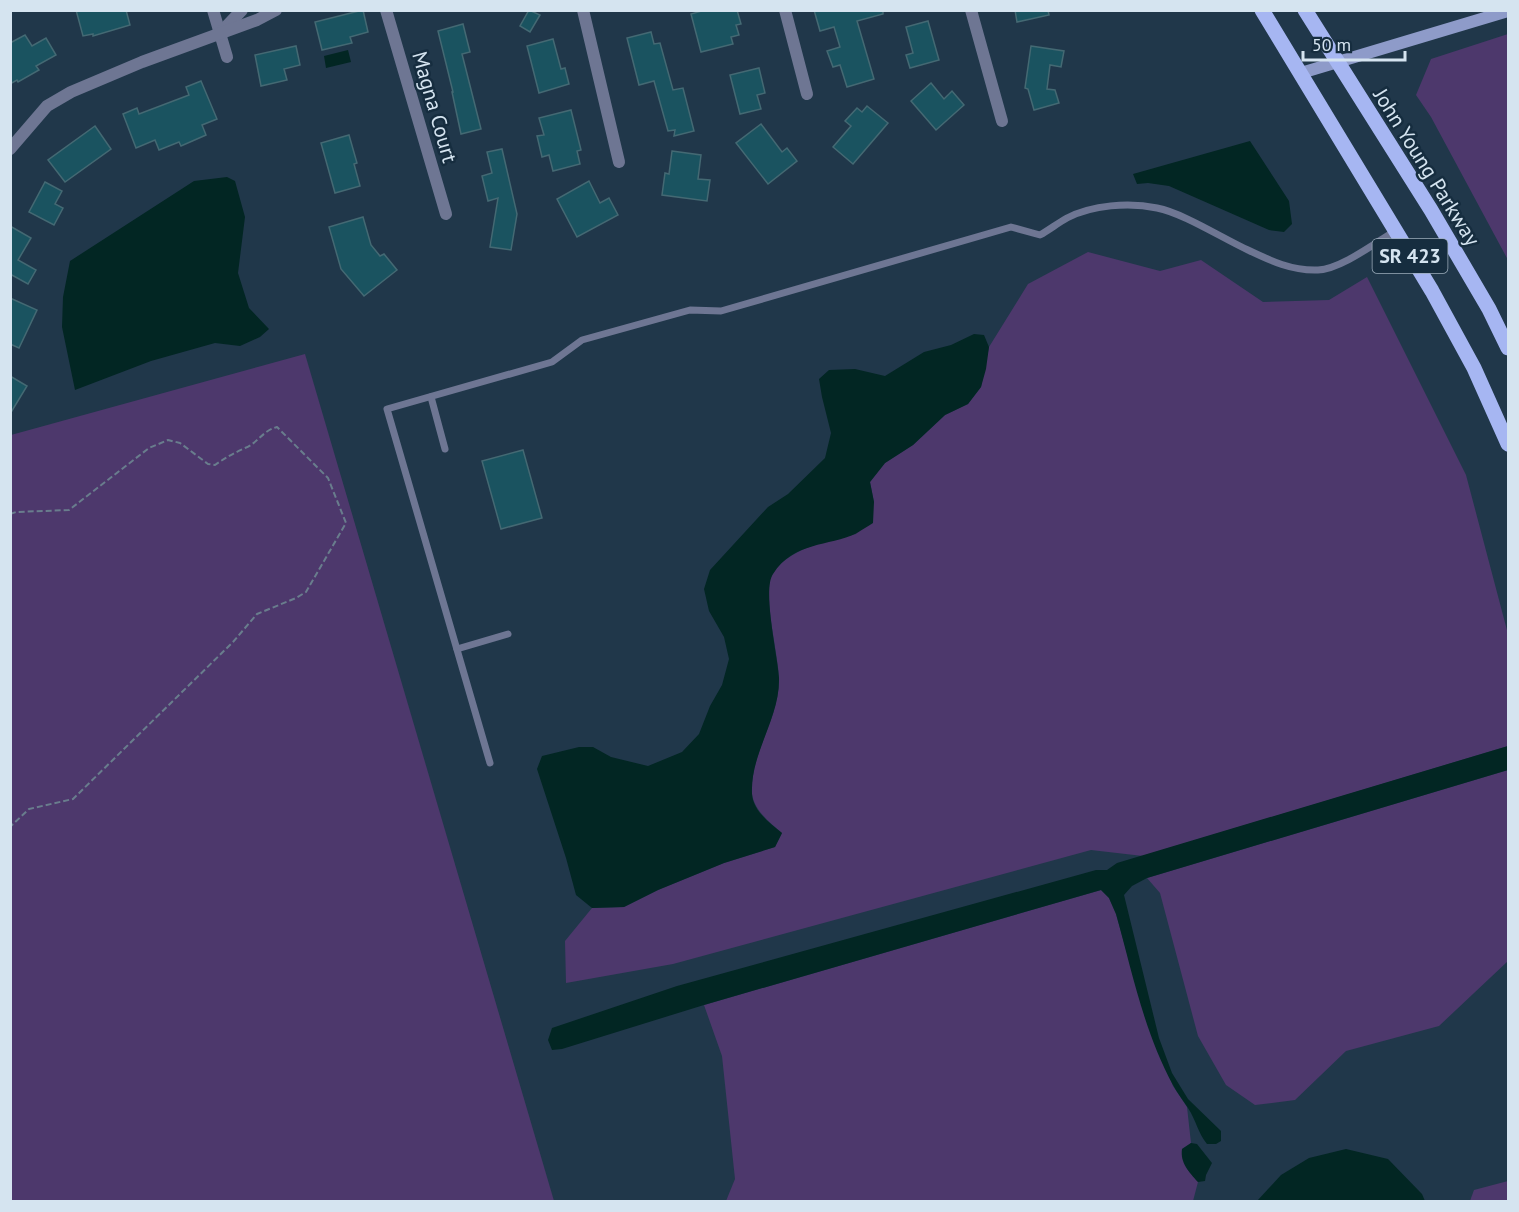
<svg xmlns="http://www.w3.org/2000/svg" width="1519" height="1212" viewBox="0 0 1519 1212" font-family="'PT Sans',sans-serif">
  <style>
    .green { fill: #4d386c }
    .water { fill: #022623 }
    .building { fill: #1a5360; stroke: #446973; stroke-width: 1.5 }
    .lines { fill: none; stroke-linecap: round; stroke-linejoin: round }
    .path { stroke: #697d8d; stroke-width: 2; stroke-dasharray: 6 3; stroke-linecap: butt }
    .lane { stroke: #6e7693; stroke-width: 7 }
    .street { stroke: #6e7693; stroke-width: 12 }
    .secondary { stroke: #8e9bc9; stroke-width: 12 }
    .primary { stroke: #a6b6f2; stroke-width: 15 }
    .labels { text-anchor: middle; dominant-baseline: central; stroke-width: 5; stroke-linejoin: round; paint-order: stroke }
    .shield { fill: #162d3f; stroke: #9cadbb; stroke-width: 1.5 }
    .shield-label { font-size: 20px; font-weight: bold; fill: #d5e4f0 }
    .street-label { font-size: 21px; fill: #d5e4f0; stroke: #162d3f }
  </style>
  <rect width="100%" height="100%" fill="#20374a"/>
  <g class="green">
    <path d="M1508,34V260L1431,117L1416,95L1431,59Z"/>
    <path d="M1088,252L1160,271L1201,260L1263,302L1329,300L1367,277L1466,475L1508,634V746L1143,856L1091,850L673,964L566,983L565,941L592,908L624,907L658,890L724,863L775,847L782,833C770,823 754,810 752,794C750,753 779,720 779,679C779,658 762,592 772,575C787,548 829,541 856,534L874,502L870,482L885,463L913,445L945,415L968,404L981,387L989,347L1028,284Z"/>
    <path d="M305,354L554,1201H11V435Z"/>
    <path d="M1508,770V961L1439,1026L1346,1051L1295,1100L1255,1105L1226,1085L1198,1036L1160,893L1147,878Z"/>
    <path d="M1101,890L1109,898L1116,914L1145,1017L1173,1086L1187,1107L1191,1143L1182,1149L1188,1170L1198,1182L1193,1201H726L735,1179L722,1056L704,1005Z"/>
    <path d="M1508,1181V1201H1470L1474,1190Z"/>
  </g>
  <g class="water">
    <path d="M348,50L351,62L326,68L324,56Z"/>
    <path d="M1250,141L1289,201L1292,224L1284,232L1269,230L1169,186L1148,183L1137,184L1133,174Z"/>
    <path d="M227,177L235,181L245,217L238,273L249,308L269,329L260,337L240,346L215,343L151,361L75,390L62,327L63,297L70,261L194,181Z"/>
    <path d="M974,334L984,335L989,347L986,369L981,387L968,404L945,415L913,445L885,463L870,482L874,502L873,523C868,526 862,530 857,533C828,547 794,541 773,574C762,590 778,657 779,678C780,719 750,753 752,794C753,811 770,823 782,833L775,847L724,863L658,890L624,907L592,908L576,895L566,858L537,769L542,756L579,747H593L611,757L648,766L682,752L699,734L710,706L722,685L729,659L724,637L709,611L704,589L710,570L768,507L788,494L825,458L831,433L822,397L819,379L829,370L855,369L885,376L924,352L951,345Z"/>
    <path d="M1508,746V770L1147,878L1132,886L1124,895L1159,1038L1172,1073L1188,1099L1221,1131V1141L1216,1144H1207C1198,1133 1196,1120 1188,1108C1183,1100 1177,1093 1173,1085C1144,1032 1132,971 1116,914L1109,898L1101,890L704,1005L562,1049L552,1050L548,1040L552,1028L677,986L1096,870H1107L1117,863Z"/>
    <path d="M1191,1143L1197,1144L1212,1163L1206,1175L1205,1181L1198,1182C1189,1172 1180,1163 1182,1149Z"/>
    <path d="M1346,1149L1388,1159L1422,1194L1425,1201H1257L1281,1175L1309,1158Z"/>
  </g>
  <g class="building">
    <path d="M76,10H126L130,25L93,36V34L83,36Z"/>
    <path d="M363,10L368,32L350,37L352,43L322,50L315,22Z"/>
    <path d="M529,10L540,15L530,32L520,26Z"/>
    <path d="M705,10H737L741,24L736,25L739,35L731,37L733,44L701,52L691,14Z"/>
    <path d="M814,10H883V14L857,21L874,79L847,87L840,65L833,67L827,51L840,47L834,27L820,31Z"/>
    <path d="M1015,10H1048L1049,15L1017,22Z"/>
    <path d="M928,21L939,60L910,68L906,55L913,53L906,27Z"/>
    <path d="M463,24L470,52L462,54L481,129L461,134L452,92H453L438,31Z"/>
    <path d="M651,32L654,44L660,43L673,90L683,88L694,131L674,136L675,130L668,131L654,81L639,85L627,38Z"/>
    <path d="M25,35L32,46L46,38L56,55L36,66L39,70L18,82L17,80L10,84V43Z"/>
    <path d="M553,39L561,69L565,68L569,84L539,93L527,46Z"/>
    <path d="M296,46L300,65L284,69L287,80L261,86L255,55Z"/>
    <path d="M1031,46L1064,51L1061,67L1050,65L1047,89L1055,90L1059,103L1034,110L1028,89L1025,88Z"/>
    <path d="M759,68L765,93L757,95L761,109L740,114L730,75Z"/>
    <path d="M201,81L217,119L202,125L206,135L181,146L179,142L159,150L155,140L136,148L123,114L137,108L139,114L189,95L186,87Z"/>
    <path d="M931,83L944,99L952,91L964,105L936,130L911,101Z"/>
    <path d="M867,106L888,123L853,164L833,147L851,126L845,121L857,108L862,112Z"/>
    <path d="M571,110L581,150L577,151L580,164L553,171L549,155L542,157L537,136L544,135L539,118Z"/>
    <path d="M761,124L782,152L787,148L797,161L768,184L736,143Z"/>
    <path d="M95,126L111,149L65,182L48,160Z"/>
    <path d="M349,135L357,163L354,164L360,186L335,193L321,143Z"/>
    <path d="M502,149L517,214L511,250L490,247L498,198L488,201L482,176L492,173L487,152Z"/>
    <path d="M672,151L701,155L698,179L710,180L707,201L662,195L665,173L669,174Z"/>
    <path d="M589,181L600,203L609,198L618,215L577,237L557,199Z"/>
    <path d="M45,182L62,191L55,204L63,208L54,225L29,212Z"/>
    <path d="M363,217L371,245L380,256L384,254L397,270L364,296L341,269L329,227Z"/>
    <path d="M10,226L31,238L18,260L36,270L28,284L10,274Z"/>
    <path d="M10,298L37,310L19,348L10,344Z"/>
    <path d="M10,376L27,386L10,414Z"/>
    <path d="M523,450L542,518L501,529L482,461Z"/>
  </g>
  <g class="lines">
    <path class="path" d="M10,514L16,512L69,510L149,448L168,440L180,443L208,464L215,465C225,458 234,453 245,448C258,443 262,431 277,427L328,478L346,523L306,592L296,598L257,614L233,642L73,799L29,809L10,827"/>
    <g class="lane">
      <path d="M431,397L445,449"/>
      <path d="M457,649L508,634"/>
      <path d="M490,763L387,409L552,362L582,340L690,310L721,311L1011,227L1040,235C1049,230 1058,223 1067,218C1092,205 1129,202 1157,208C1183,213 1222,238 1248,250C1271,261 1292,271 1318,270C1341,269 1375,243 1395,231"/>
    </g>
    <g class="street">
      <path d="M213,10L227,57"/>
      <path d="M386,10L446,214"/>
      <path d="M583,10L619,162"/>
      <path d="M785,10L807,94"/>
      <path d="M971,10L1002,121"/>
      <path d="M223,30L242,10"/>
      <path d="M10,149L47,106L71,92L142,62L257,20L276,10"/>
    </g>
    <path class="secondary" d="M1301,73L1508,11"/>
    <g class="primary">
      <path d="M1262,10L1432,291L1474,368L1508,444"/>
      <path d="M1305,10L1431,210L1489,309L1508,348"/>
    </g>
  </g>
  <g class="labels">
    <rect class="shield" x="1372.5" y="239" width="75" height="34" rx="4.5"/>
    <g class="shield-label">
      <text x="1410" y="256">SR 423</text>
    </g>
    <g class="street-label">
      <text transform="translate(435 107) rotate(74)">Magna Court</text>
      <text transform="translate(1427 167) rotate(58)">John Young Parkway</text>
    </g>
  </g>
  <rect width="1519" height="1212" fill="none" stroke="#d5e4f0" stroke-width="24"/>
  <path d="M1303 51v9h102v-9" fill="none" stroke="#d5e4f0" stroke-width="3"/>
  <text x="1312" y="51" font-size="18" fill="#d5e4f0" stroke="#162d3f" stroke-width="4.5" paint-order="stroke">50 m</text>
</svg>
